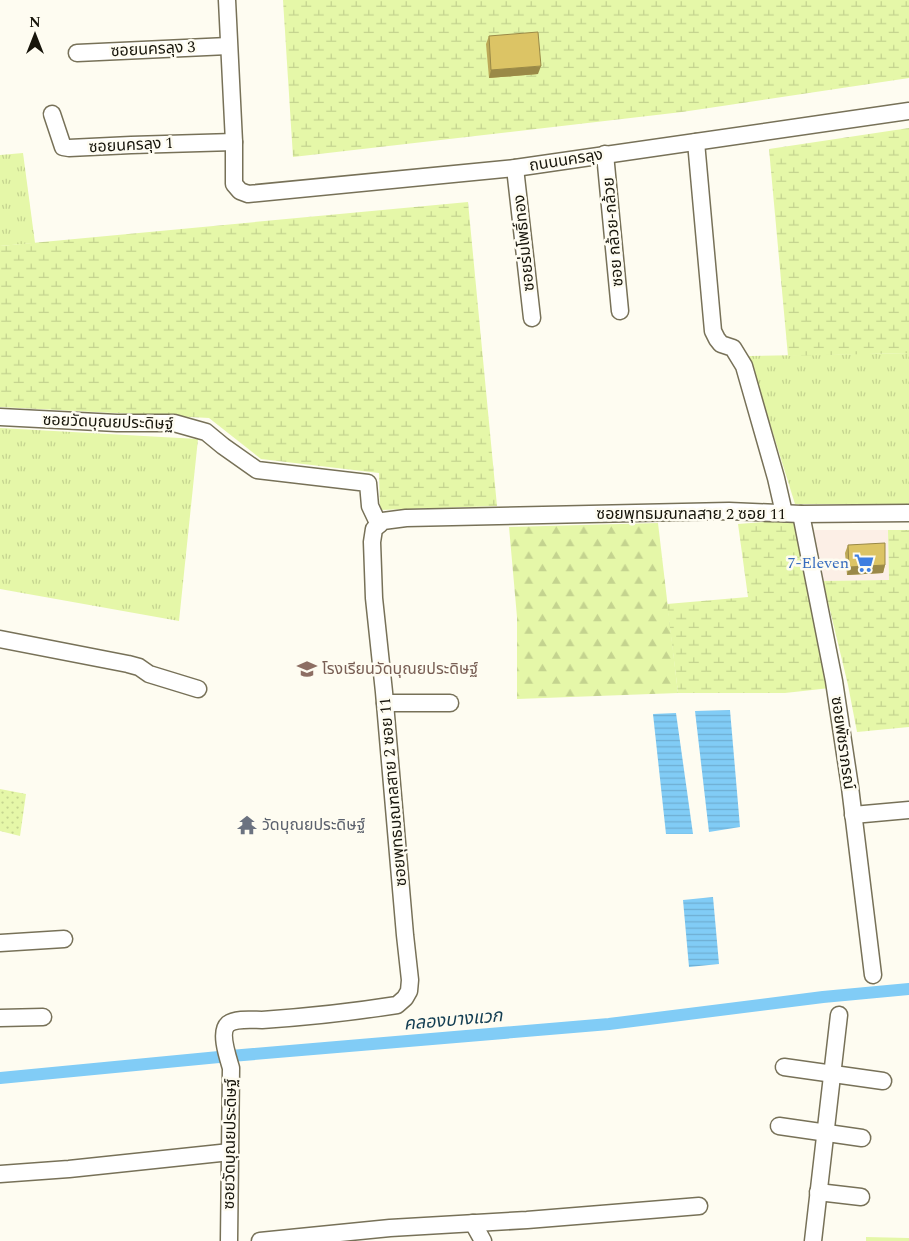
<svg xmlns="http://www.w3.org/2000/svg" width="909" height="1241" viewBox="0 0 909 1241" font-family="Spectral,'Noto Sans Thai',serif">
  <style>
    .commercial { fill: #fcefe6 }
    .grass { fill: url(#grass-tufts) }
    .forest { fill: url(#forest-firs) }
    .wetland { fill: url(#wetland-marsh) }
    .garden { fill: url(#garden-dots) }
    .water { fill: url(#water-rules) }
    .lines { fill: none; stroke-linecap: round; stroke-linejoin: round }
    .canal { stroke: #81ccf6; stroke-width: 12 }
    .minor-casing { stroke: #777158; stroke-width: 19 }
    .minor { stroke: #fff; stroke-width: 16 }
    .wall { fill: #bda957 }
    .shaded-wall { fill: #9a8947 }
    .building { fill: #dcc465; stroke: #9a8947 }
    .labels { text-anchor: middle; dominant-baseline: central; stroke-width: 5; stroke-linejoin: round; paint-order: stroke }
    .street-label { font-size: 16px; fill: #17150b; stroke: #fefcf1 }
    .shop-label { font-size: 16px; fill: #366cbe; stroke: #fefcf1; text-anchor: end }
    .education-label { font-size: 16px; fill: #785e54; stroke: #fefcf1; text-anchor: start }
    .worship-label { font-size: 16px; fill: #5b616d; stroke: #fefcf1; text-anchor: start }
    .water-label { font-size: 18px; font-style: italic; fill: #113c51; stroke: #fefcf1 }
  </style>
  <defs>
    <pattern id="grass-tufts" width="24" height="20" patternUnits="userSpaceOnUse" patternTransform="scale(1.25)"><rect width="24" height="20" fill="#e5f7a8"/><path d="M3 7l-1-3M5 7V3M7 7l1-3M15 17l-1-3M17 17v-4M19 17l1-3" fill="none" stroke="#c4d38f"/></pattern>
    <pattern id="forest-firs" width="22" height="20" patternUnits="userSpaceOnUse" patternTransform="scale(1.25)"><rect width="22" height="20" fill="#e5f7a8"/><path d="M5 1l3.5 6h-7zM16 11l3.5 6h-7z" fill="#c4d38f"/></pattern>
    <pattern id="wetland-marsh" width="20" height="14" patternUnits="userSpaceOnUse" patternTransform="scale(1.25)"><rect width="20" height="14" fill="#e5f7a8"/><path d="M1 5h8M5 5V1M11 12h8M15 12V8" fill="none" stroke="#c4d38f"/></pattern>
    <pattern id="garden-dots" width="8" height="8" patternUnits="userSpaceOnUse" patternTransform="scale(1.25)"><rect width="8" height="8" fill="#e5f7a8"/><path d="M2 2h.1M6 6h.1" fill="none" stroke="#c4d38f" stroke-width="1.8" stroke-linecap="round"/></pattern>
    <pattern id="water-rules" width="6" height="5" patternUnits="userSpaceOnUse" patternTransform="scale(1.25)"><rect width="6" height="5" fill="#81ccf6"/><path d="M0 2.5h6" fill="none" stroke="#6faed2"/></pattern>
  </defs>
  <rect width="100%" height="100%" fill="#fefcf1"/>
  <path class="commercial" d="M813,530H888L889,580L823,581Z"/>
  <g class="grass">
    <path d="M23,153L35,243L0,246V155Z"/>
    <path d="M909,353V504H795L749,356Z"/>
    <path d="M0,428L198,439L179,621L0,589Z"/>
    <path d="M866,1237L909,1238V1241H866Z"/>
  </g>
  <path class="forest" d="M658,523L678,693L517,699V617L509,527Z"/>
  <g class="wetland">
    <path d="M283,0H909V78L682,112L293,157Z"/>
    <path d="M909,128V353L788,356L769,149Z"/>
    <path d="M468,202L497,506L380,510L379,473L261,459L209,418L0,407V246Z"/>
    <path d="M793,520L830,688L785,693H678L667,604L748,597L738,524Z"/>
    <path d="M888,530H909V727L857,732L848,685L823,581L889,580Z"/>
  </g>
  <path class="garden" d="M0,789L26,794L20,836L0,831Z"/>
  <g class="water">
    <path d="M730,710L740,827L709,832L695,711Z"/>
    <path d="M676,713L693,834H666L653,714Z"/>
    <path d="M713,897L719,964L689,967L683,900Z"/>
  </g>
  <g class="lines">
    <path class="canal" d="M0,1078L219,1057L609,1024L823,997L909,989"/>
    <defs>
      <g id="minor">
        <path d="M227,0L234,142V184L240,191L248,194L515,168L909,111"/>
        <path d="M77,53L228,46"/>
        <path d="M52,114L63,147L69,148L131,145L234,142"/>
        <path d="M696,142L713,331L717,339L721,344L733,348L744,366L776,478L784,513"/>
        <path d="M605,154L620,311"/>
        <path d="M515,168L532,318"/>
        <path d="M0,417L117,423H174L206,432L223,446L257,470L368,483L370,506L379,525"/>
        <path d="M801,514L834,681L850,787L873,975"/>
        <path d="M0,639L128,664L139,667L149,674L198,689"/>
        <path d="M385,703H450"/>
        <path d="M853,815L909,810"/>
        <path d="M0,943L64,939"/>
        <path d="M0,1018L43,1017"/>
        <path d="M784,1067L883,1081"/>
        <path d="M779,1126L862,1138"/>
        <path d="M0,1174L69,1169L230,1152"/>
        <path d="M818,1192L861,1197"/>
        <path d="M473,1223L483,1241"/>
        <path d="M229,1241L231,1068C228,1058 219,1032 228,1024C236,1018 253,1020 262,1020C307,1017 353,1012 397,1005L405,998L409,991L410,980L405,935L384,692L374,598L372,542L374,529L383,521L406,518L729,511L801,514L909,513"/>
        <path d="M260,1241L390,1228L527,1220L699,1206"/>
        <path d="M813,1241L839,1015"/>
      </g>
    </defs>
    <use href="#minor" class="minor-casing"/>
    <use href="#minor" class="minor"/>
  </g>
  <g class="wall">
    <path d="M489,36L538,74L489,78L486,44Z"/>
    <path d="M848,545L885,565L883,573L847,575L845,553Z"/>
  </g>
  <g class="shaded-wall">
    <path d="M541,66L538,74L489,78L491,70Z"/>
    <path d="M885,565L883,573L847,575L849,567Z"/>
  </g>
  <g class="building">
    <path d="M538,32L541,66L491,70L489,36Z"/>
    <path d="M885,543V565L849,567L848,545Z"/>
  </g>
  <defs>
    <symbol id="supermarket-bare" viewBox="-9 -9 18 18"><path d="M-6-5.5h2.5l.6 2H6L4.5 2H-2.5L-4.4-4H-6ZM-1.5 3.2a1.3 1.3 0 1 0 .1 0ZM3 3.2a1.3 1.3 0 1 0 .1 0Z" fill="#3f7fe0" stroke="#fefcf1" stroke-width="2.5" paint-order="stroke"/></symbol>
    <symbol id="school-bare" viewBox="-9 -9 18 18"><path d="M0-5L7-2L0 1L-7-2ZM-4 1L0 2.5L4 1V4Q0 6-4 4Z" fill="#8d6e63" stroke="#fefcf1" stroke-width="2.5" paint-order="stroke"/></symbol>
    <symbol id="temple-bare" viewBox="-9 -9 18 18"><path d="M0-6L5-2H3V0L6.5 2.5H4V6H1.5V3h-3V6H-4V2.5H-6.5L-3 0V-2H-5Z" fill="#6b7280" stroke="#fefcf1" stroke-width="2.5" paint-order="stroke"/></symbol>
  </defs>
  <g fill-rule="evenodd">
    <use href="#supermarket-bare" x="850" y="549" width="28" height="28"/>
    <use href="#school-bare" x="293" y="655" width="28" height="28"/>
    <use href="#temple-bare" x="233" y="811" width="28" height="28"/>
  </g>
  <g class="labels">
    <g class="street-label">
      <text transform="translate(153 49) rotate(-3)">ซอยนครลุง 3</text>
      <text transform="translate(131 145) rotate(-3)">ซอยนครลุง 1</text>
      <text transform="translate(566 160) rotate(-9)">ถนนนครลุง</text>
      <text transform="translate(613 232) rotate(-95)">ซอย กล้วย-กล้วย</text>
      <text transform="translate(524 243) rotate(-96)">ซอยร่มโพธิ์ทอง</text>
      <text transform="translate(108 422) rotate(2)">ซอยวัดบุณยประดิษฐ์</text>
      <text x="691" y="514">ซอยพุทธมณฑลสาย 2 ซอย 11</text>
      <text transform="translate(843 743) rotate(82)">ซอยพัชราภรณ์</text>
      <text transform="translate(393 792) rotate(-95)">ซอยพุทธมณฑลสาย 2 ซอย 11</text>
      <text transform="translate(230 1144) rotate(-89)">ซอยวัดบุณยประดิษฐ์</text>
    </g>
    <g class="shop-label">
      <text x="849" y="563">7-Eleven</text>
    </g>
    <g class="education-label">
      <text x="322" y="669">โรงเรียนวัดบุณยประดิษฐ์</text>
    </g>
    <g class="worship-label">
      <text x="262" y="825">วัดบุณยประดิษฐ์</text>
    </g>
    <g class="water-label">
      <text transform="translate(453 1020) rotate(-5)">คลองบางแวก</text>
    </g>
  </g>
  <g transform="translate(35 35)" stroke="#fefcf1" stroke-width="4" paint-order="stroke">
  <path d="M0-4L9 19L0 12L-9 19Z" fill="#17150b"/>
  <text y="-8" font-size="14" font-weight="bold" text-anchor="middle" fill="#17150b">N</text>
  </g>
</svg>
